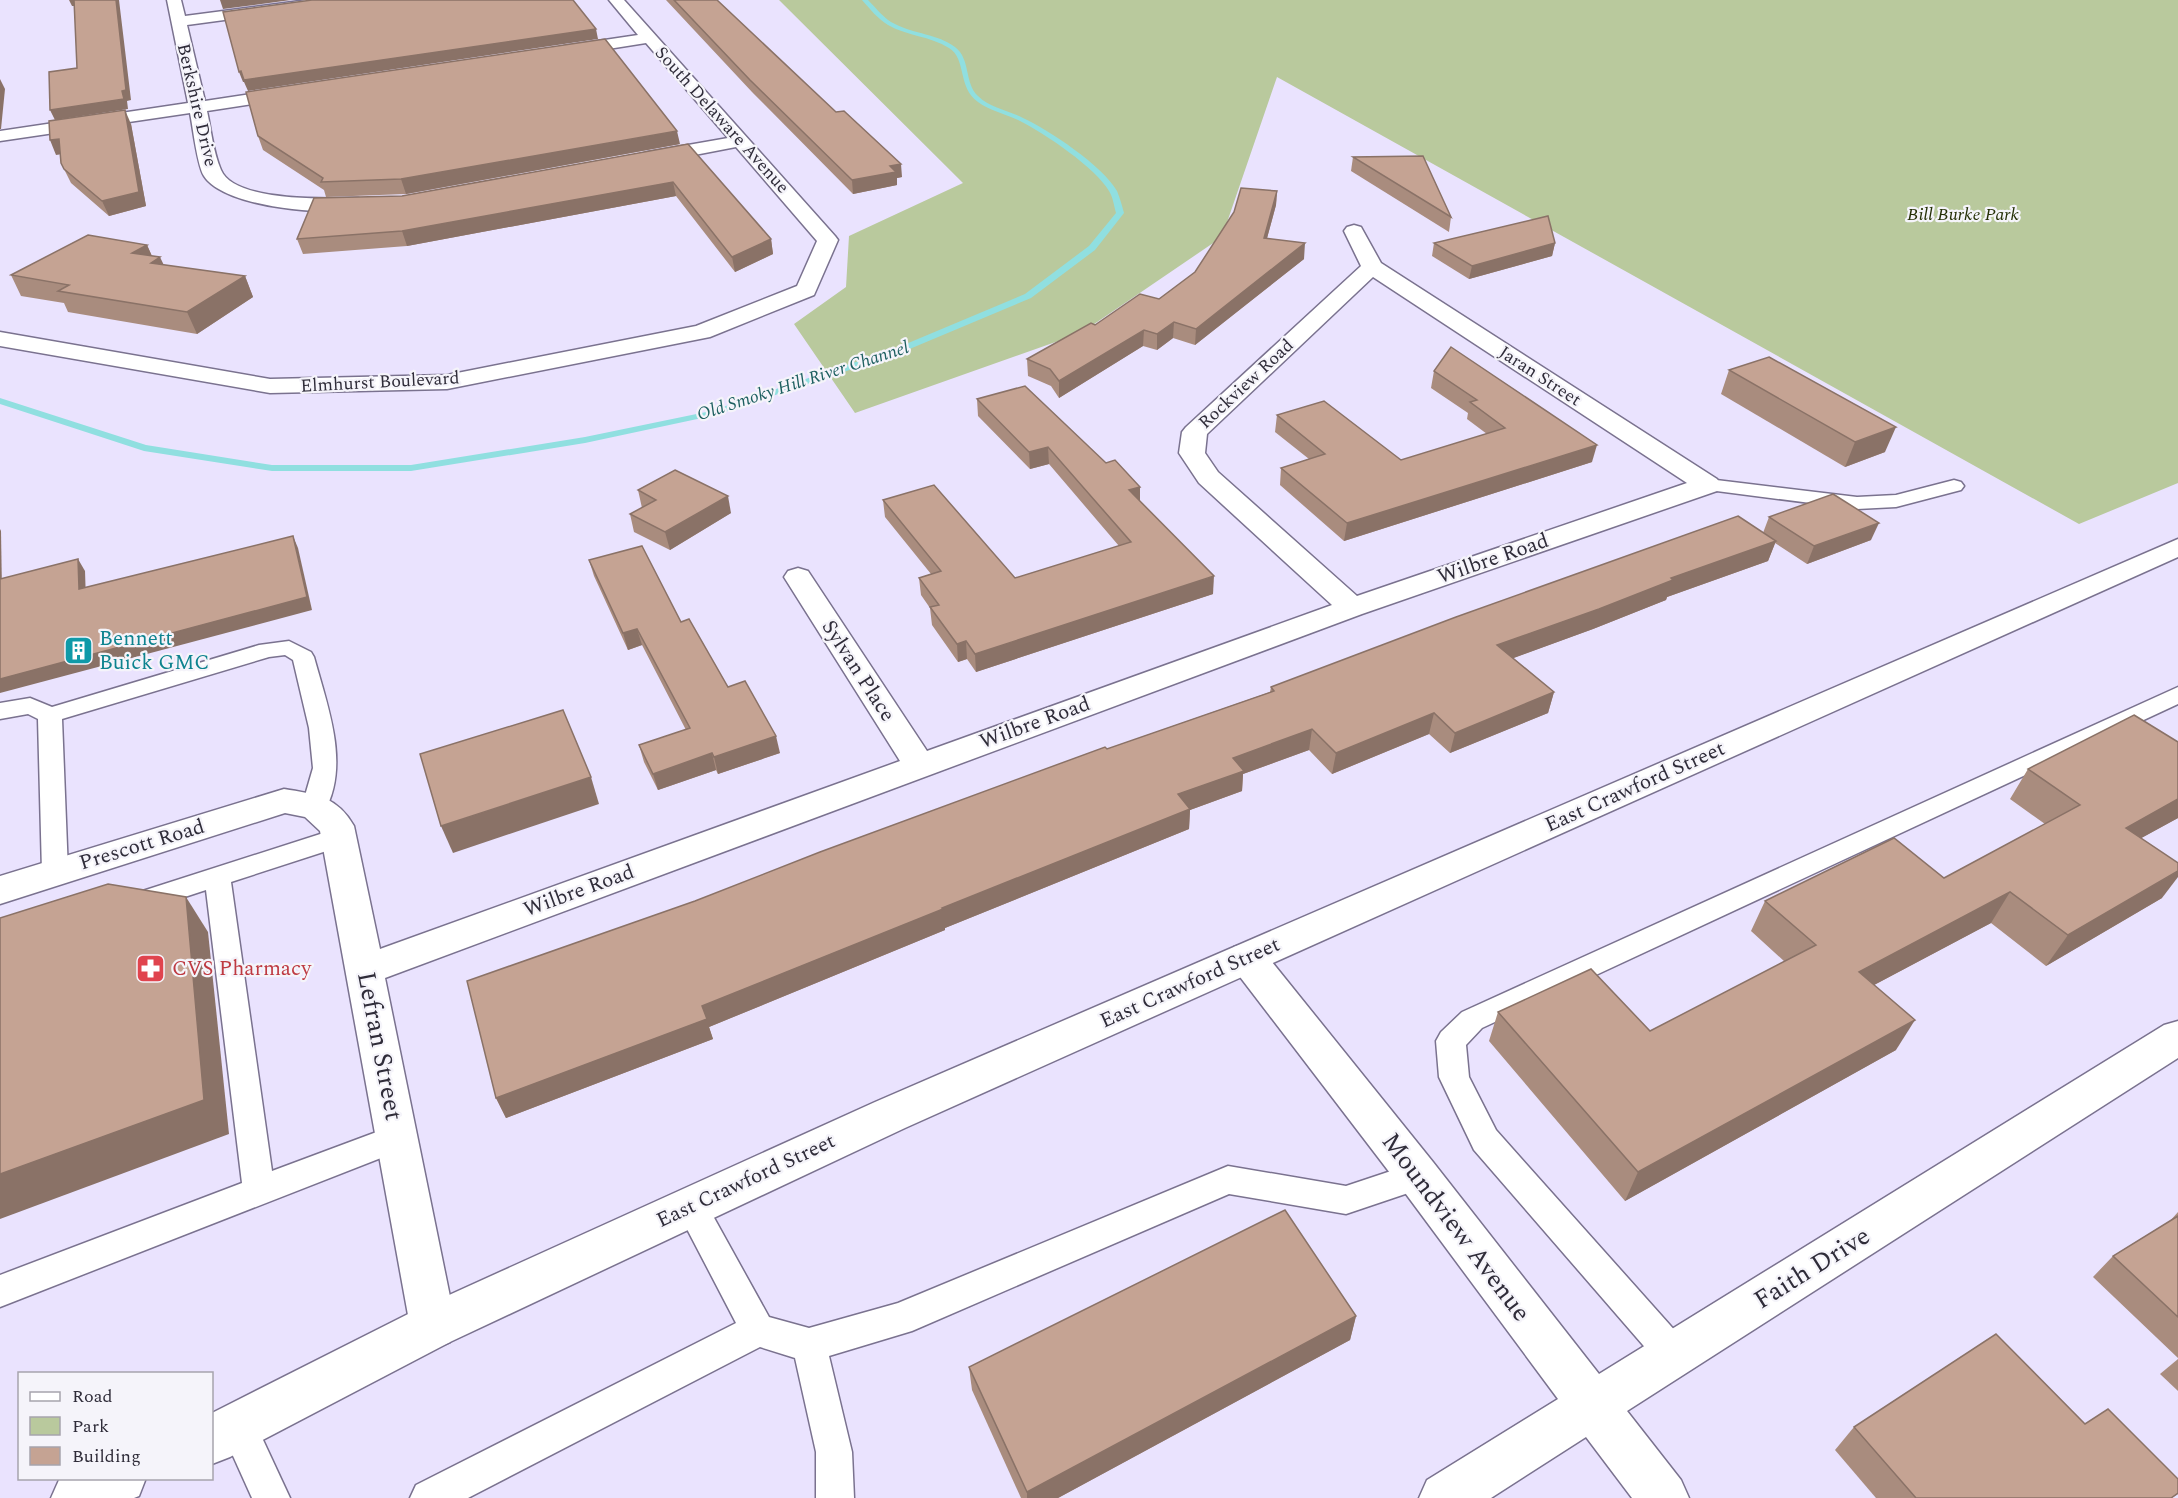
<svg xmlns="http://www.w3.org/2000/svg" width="2178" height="1498" viewBox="0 0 2178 1498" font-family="Spectral,serif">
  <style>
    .green { fill: #b9c99d }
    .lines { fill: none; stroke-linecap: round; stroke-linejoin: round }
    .stream { fill: #90dfe0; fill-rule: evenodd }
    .service-casing { stroke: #7a728f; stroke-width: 3 }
    .minor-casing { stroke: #7a728f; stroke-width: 3 }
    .tertiary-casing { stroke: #7a728f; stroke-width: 3 }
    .service { fill: #fff; fill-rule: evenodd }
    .minor { fill: #fff; fill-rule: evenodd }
    .tertiary { fill: #fff; fill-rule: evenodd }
    .wall { fill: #a98c7e }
    .shaded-wall { fill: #8a7267 }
    .building { fill: #c5a393; stroke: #8a7267; stroke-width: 1.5 }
    .labels { text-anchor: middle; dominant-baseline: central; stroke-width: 4.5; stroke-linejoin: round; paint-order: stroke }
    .far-street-label { font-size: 18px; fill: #2f2c39; stroke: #f5f4fa }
    .far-park-label { font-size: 18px; font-style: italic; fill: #253006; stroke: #f5f4fa }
    .far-water-label { font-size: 18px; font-style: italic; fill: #1d5f60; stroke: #f5f4fa }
    .street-label { font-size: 21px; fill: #2f2c39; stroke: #f5f4fa }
    .culture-label { font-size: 21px; fill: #0d838f; stroke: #f5f4fa; text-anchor: start }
    .health-label { font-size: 21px; fill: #be3a42; stroke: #f5f4fa; text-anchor: start }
    .near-street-label { font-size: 26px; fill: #2f2c39; stroke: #f5f4fa }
  </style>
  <rect width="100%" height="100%" fill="#eae3fe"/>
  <path class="green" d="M779,0H2178V483L2079,524L1277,77L1222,237L1081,333L855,413L794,324L846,287L849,236L963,183Z"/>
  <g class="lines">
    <path class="stream" d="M862,0H868C877,9 884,19 895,24C914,34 938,34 955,47C971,59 964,83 978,96C990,108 1008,110 1023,118C1049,130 1103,166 1117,191C1120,198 1122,206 1124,213L1095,250L1031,298L900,353L716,415L585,443L411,471H272L144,451L0,404V398L146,445L272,465H411L585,437L711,411L894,349L1025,294L1089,246L1116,213C1114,206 1113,197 1109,191C1096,168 1044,133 1020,121C1006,114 990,111 978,102C957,87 967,59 949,48C930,36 907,36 888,25C878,19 870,9 862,0Z"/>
    <defs>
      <g id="service">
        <path d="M1708,479L1857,497L1896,495L1954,480L1961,482L1964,486L1961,490L1896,507L1857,509L1701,489L1698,485L1701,481Z"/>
        <path d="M289,641L311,652L314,657C327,705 351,765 324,812L315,815L306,812L302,806L313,768L309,728L293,660L285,655L269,657L62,719L68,872L64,879L55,882L46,879L42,872L38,719L28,714L0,719V703L30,698L52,707L259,645Z"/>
        <path d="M2178,687V704L1482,1028L1466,1045L1469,1077L1496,1130L1686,1343L1691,1355L1686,1367L1674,1372L1662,1367L1474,1150L1439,1077L1436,1041L1441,1032L1462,1012Z"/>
        <path d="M339,828L348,830L352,837L348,844L231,882L272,1171L398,1124L409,1127L413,1137L409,1147L0,1307V1275L242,1183L206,890L136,913L127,910L123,903L127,896Z"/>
        <path d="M1418,1162L1429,1166L1434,1176L1429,1186L1346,1214L1229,1194L912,1331L829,1356L852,1452L854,1498H816V1452L795,1358L760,1347L468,1498H410L416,1485L736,1323L675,1206L680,1196L691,1191L702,1196L769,1317L809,1328L898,1303L1228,1166L1346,1186Z"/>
        <path d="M238,1409L251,1414L290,1498H252L220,1427L225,1414Z"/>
      </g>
      <g id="minor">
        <path d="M167,0H181L185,16L308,0H349L342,4L187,25L205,101L291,88L297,89L300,93L297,97L291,98L207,111C211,129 213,152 221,170C234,202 328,199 358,198L365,200L368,204L365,208C331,217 224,208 204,176C197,165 193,127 190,113L0,141V131L188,103Z"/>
        <path d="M609,0H624L835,236L838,240L814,295L710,337L447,389L270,393L0,346V332L270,379L447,375L696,326L797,286L817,241L736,147L648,164L641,162L639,158L641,154L648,152L728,138L646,43L564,56L556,51L564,46L638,35Z"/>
        <path d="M1354,225L1361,227L1381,263L1717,479L1721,485L1717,491L1362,614L385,978L456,1326L450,1342L433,1349L416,1342L410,1326L320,831L305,817L285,813L0,904V876L284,789C315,794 337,796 354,826L380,949L900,761L784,577L788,571L798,568L808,571L927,751L1332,605L1199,483L1179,453L1182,432L1186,427L1361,266L1344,231L1347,227ZM1373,277L1687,483L1357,596L1218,472L1205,453L1207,434Z"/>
        <path d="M1247,943L1260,947L1433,1162L1599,1374L2164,1025L2178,1021V1058L1627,1411L1681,1480L1689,1498H1632L1586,1437L1491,1498H1419L1427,1480L1558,1399L1403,1190L1234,969L1228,958L1234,947Z"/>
      </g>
      <g id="tertiary">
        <path d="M2178,539V557L905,1128L450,1342L230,1457L212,1464V1413L416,1310L875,1102Z"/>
        <path d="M62,1478H146L139,1496L134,1498H51L59,1480Z"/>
      </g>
    </defs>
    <use href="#service" class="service-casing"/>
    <use href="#minor" class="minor-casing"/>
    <use href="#tertiary" class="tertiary-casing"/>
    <use href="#service" class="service"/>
    <use href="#minor" class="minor"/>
    <use href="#tertiary" class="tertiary"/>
  </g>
  <g class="wall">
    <path d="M666,0H717L902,177L897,178V185L853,194L752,92Z"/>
    <path d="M131,124L146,206L109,216L71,183L61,163L60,154L56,155Z"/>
    <path d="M258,136L680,144L406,194L326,197L324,190L263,150Z"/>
    <path d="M688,144L771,239L773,254L735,272L676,196L407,246L303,254L297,239L402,196Z"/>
    <path d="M1353,157L1451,217L1449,232L1351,171Z"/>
    <path d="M1277,191L1276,205L1267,238L1304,259L1195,345L1173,338L1157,350L1143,346L1059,398L1051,386L1028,376L1027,359L1095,325L1159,299L1195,272Z"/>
    <path d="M1434,243H1555L1552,256L1469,279L1432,256Z"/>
    <path d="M147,245L152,256L164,265L245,276L253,297L197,334L68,312L64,303L21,296L11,275Z"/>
    <path d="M1729,370L1885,452L1845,467L1721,394Z"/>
    <path d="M1434,371L1592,462L1344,541L1280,485L1281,468L1309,459L1275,432L1277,415L1401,460L1487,434L1467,419L1468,413L1431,388Z"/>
    <path d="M977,399L1140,501L1213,594L976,672L967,659L958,662L932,625L930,608L921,595L919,578L931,574L885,517L883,500L1015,578L1119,546L1049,464L1030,469L978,416Z"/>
    <path d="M638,490L731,513L670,550L634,532L630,514L642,508Z"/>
    <path d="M1769,517L1871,540L1807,564L1775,543L1768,561L1667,597L1666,600L1593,629L1513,658L1554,692L1548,713L1450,753L1429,734L1332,774L1309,750L1243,774L1242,791L1190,810L1189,829L945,928V930L709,1027L713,1039L506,1118L496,1098L695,901L1107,749L1270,692L1271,687L1763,533Z"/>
    <path d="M589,560L681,622L728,687L780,753L718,774L716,770L658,790L644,762L639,745L686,730L642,645L628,650L594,576Z"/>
    <path d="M2178,742V818L2141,838L2162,898L2046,966L1991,923L1874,985L1896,1050L1625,1201L1489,1041L1498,1012L1650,1031L1785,962L1751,931L1765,901L1944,878L2045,824L2010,799L2028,769Z"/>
    <path d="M2178,1212V1358L2093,1277L2113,1256L2170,1221Z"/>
    <path d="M1356,1316L1350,1340L1058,1498H1021L972,1390L969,1367Z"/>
    <path d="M2178,1359V1391L2160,1374Z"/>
    <path d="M2085,1424L2178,1494L2172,1498H1876L1835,1450L1854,1427Z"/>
  </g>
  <g class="shaded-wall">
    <path d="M69,0H75L77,6H72Z"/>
    <path d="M116,0H119L131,100L127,101L128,109L55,120L50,110L122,91Z"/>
    <path d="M220,0H291L223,9Z"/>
    <path d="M596,29L598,39L248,91L244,82H243L239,72Z"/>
    <path d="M0,79L5,89L1,129H0Z"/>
    <path d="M125,110L131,124L146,206L109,216L102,201Z"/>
    <path d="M677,131L680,144L406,194L401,179Z"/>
    <path d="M59,139L66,153L56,155L50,140Z"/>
    <path d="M901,164L902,177L897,178V185L853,194L852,180L890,166Z"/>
    <path d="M673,182L676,196L407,246L402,231Z"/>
    <path d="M1277,191L1276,205L1263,253L1264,238Z"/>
    <path d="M771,239L773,254L735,272L732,257Z"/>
    <path d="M1305,243L1304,259L1195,345L1196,329Z"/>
    <path d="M1555,243L1552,256L1469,279L1472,266Z"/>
    <path d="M147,245L154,261L160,257L170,278L132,253Z"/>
    <path d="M245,276L253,297L197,334L187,312Z"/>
    <path d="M1174,322L1173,338L1157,350V334Z"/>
    <path d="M1144,330L1143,346L1059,398V381Z"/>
    <path d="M1896,427L1885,452L1845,467L1855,442Z"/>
    <path d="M1597,445L1592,462L1344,541L1347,523Z"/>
    <path d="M1048,447L1049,464L1030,469L1029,452Z"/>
    <path d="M1140,487V505L1129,490Z"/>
    <path d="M728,496L731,513L670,550L665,532Z"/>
    <path d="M1879,523L1871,540L1807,564L1814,546Z"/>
    <path d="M0,529L1,531L2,592L0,588Z"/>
    <path d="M293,536L298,548L312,610L0,693V679Z"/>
    <path d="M1776,541L1768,561L1667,597L1666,600L1593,629L1492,666L1497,645L1671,578Z"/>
    <path d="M78,559L85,571L86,602L79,589Z"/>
    <path d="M1214,576L1213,594L976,672L975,654Z"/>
    <path d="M637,629L642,645L628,650L623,633Z"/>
    <path d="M966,641L967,659L958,662L957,644Z"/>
    <path d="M1554,692L1548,713L1450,753L1455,733Z"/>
    <path d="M1434,713L1429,734L1332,774L1336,753Z"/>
    <path d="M1312,729L1309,750L1243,774L1242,791L1190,810L1189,829L945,928V930L709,1027L713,1039L506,1118L496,1098L702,1006L942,908L1178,794L1233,758Z"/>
    <path d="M776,736L780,753L718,774L714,757Z"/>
    <path d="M712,753L716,770L658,790L653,774Z"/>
    <path d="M591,777L599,804L453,853L441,826Z"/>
    <path d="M2178,799V818L2105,858L2126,828Z"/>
    <path d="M2178,871V877L2162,898L2046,966L2068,935Z"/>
    <path d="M2010,892L1991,923L1842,1002L1859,972Z"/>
    <path d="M186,897L208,932L229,1134L0,1219V1174Z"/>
    <path d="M1915,1020L1896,1050L1625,1201L1638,1172Z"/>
    <path d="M1356,1316L1350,1340L1058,1498H1027V1492Z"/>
  </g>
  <g class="building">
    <path d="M74,0H116L126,90L122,91L124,99L50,110L49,72L77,68Z"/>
    <path d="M312,0H573L596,29L244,80L241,71L239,72L223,12Z"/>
    <path d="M674,0H717L836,112L844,111L901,164L890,166L896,172L852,180L750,80Z"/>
    <path d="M605,39L677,131L401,179L321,182L323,178L258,136L246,92Z"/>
    <path d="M125,110L139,192L102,201L64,169L61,163L59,139L50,140L49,121Z"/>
    <path d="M688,144L771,239L732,257L673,182L402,231L297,239L314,198L402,196Z"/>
    <path d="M1423,156L1451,217L1353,157Z"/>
    <path d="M1241,188L1277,191L1264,238L1305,243L1196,329L1174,322L1157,334L1144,330L1059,381L1050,369L1027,359L1091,323L1095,325L1140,294L1159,299L1195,272L1234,212Z"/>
    <path d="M1548,216L1555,243L1472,266L1434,243Z"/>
    <path d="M88,235L147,245L132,253L160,257L151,263L245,276L187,312L58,291L69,285L11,275Z"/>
    <path d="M1451,347L1597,445L1347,523L1281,468L1325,454L1277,415L1324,401L1401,460L1505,428L1470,402L1477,400L1434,371Z"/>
    <path d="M1769,357L1896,427L1855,442L1729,370Z"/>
    <path d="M1025,386L1106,463L1115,460L1140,487L1129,490L1214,576L975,654L966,641L957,644L930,607L939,605L919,578L941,571L883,500L934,485L1015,578L1131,542L1048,447L1029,452L977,399Z"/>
    <path d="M675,470L728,496L665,532L630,514L656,500L638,490Z"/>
    <path d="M1833,494L1879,523L1814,546L1769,517Z"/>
    <path d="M1738,516L1776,541L1671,578L1673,580L1599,609L1497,645L1554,692L1455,733L1434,713L1336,753L1312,729L1233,758L1244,771L1178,794L1190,809L942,908L943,909L702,1006L707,1019L496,1098L467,981L695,901L820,852L1105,747L1107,749L1274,691L1271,687L1456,617Z"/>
    <path d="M293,536L307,597L0,679V579L78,559L79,589Z"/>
    <path d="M642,546L681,622L689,619L728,687L745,681L776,736L714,757L712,753L653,774L639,745L690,728L637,629L623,633L589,560Z"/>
    <path d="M563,710L591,777L441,826L420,754Z"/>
    <path d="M2134,715L2178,742V799L2126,828L2178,863V871L2068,935L2010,892L1859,972L1915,1020L1638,1172L1498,1012L1591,969L1650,1031L1816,945L1765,901L1894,838L1944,878L2080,805L2028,769Z"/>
    <path d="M108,884L186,897L204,1100L0,1174V918Z"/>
    <path d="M1285,1210L1356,1316L1027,1492L969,1367Z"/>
    <path d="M2178,1216V1317L2113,1256Z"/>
    <path d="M1996,1334L2085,1424L2108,1409L2178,1479V1493L2171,1498H1916L1854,1427Z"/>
  </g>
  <defs>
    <symbol id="building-square" viewBox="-11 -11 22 22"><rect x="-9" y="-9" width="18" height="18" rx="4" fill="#0f9aa8" stroke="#f5f4fa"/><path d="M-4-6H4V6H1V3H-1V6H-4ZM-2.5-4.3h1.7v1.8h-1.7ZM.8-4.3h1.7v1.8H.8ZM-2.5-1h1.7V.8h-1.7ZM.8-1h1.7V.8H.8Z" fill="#fff"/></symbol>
    <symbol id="pharmacy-square" viewBox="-11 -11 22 22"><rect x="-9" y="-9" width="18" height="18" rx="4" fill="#e0444e" stroke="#f5f4fa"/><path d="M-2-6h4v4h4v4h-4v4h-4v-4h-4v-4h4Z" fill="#fff"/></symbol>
  </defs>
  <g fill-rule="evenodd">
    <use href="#building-square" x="62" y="634" width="33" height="33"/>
    <use href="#pharmacy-square" x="134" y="952" width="33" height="33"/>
  </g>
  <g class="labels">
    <g class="far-street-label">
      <text transform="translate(197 105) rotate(77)">Berkshire Drive</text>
      <text transform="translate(722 120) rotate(48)">South Delaware Avenue</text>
      <text transform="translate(1540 376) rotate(33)">Jaran Street</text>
      <text transform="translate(380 382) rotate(-3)">Elmhurst Boulevard</text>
      <text transform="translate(1246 384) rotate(-43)">Rockview Road</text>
    </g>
    <g class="far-park-label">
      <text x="1963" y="214">Bill Burke Park</text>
    </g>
    <g class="far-water-label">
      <text transform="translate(803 381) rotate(-18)">Old Smoky Hill River Channel</text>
    </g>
    <g class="street-label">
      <text transform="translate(1493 559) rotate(-19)">Wilbre Road</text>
      <text transform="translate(858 671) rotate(57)">Sylvan Place</text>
      <text transform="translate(1035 723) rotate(-20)">Wilbre Road</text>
      <text transform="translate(1635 787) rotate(-24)">East Crawford Street</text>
      <text transform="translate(142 845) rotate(-17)">Prescott Road</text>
      <text transform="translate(579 891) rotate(-20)">Wilbre Road</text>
      <text transform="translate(1190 983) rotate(-24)">East Crawford Street</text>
      <text transform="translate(746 1181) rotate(-25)">East Crawford Street</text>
    </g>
    <g class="culture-label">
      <text x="99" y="639">Bennett<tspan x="99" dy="24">Buick GMC</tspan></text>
    </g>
    <g class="health-label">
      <text x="172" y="969">CVS Pharmacy</text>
    </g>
    <g class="near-street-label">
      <text transform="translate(380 1046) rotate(79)">Lefran Street</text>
      <text transform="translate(1456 1227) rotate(53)">Moundview Avenue</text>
      <text transform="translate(1812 1268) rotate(-32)">Faith Drive</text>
    </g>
  </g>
  <rect x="18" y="1372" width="195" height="108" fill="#f5f4fa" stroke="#a6a4ad" stroke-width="1.5"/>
  <rect x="30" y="1392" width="30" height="9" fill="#ffffff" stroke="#a6a4ad" stroke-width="1.5"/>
  <text x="72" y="1402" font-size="18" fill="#2f2c39">Road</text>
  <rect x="30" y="1417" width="30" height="18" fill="#b9c99d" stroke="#a6a4ad" stroke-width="1.5"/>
  <text x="72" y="1432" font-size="18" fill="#2f2c39">Park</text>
  <rect x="30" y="1447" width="30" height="18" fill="#c5a393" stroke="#a6a4ad" stroke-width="1.5"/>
  <text x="72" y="1462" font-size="18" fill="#2f2c39">Building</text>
</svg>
